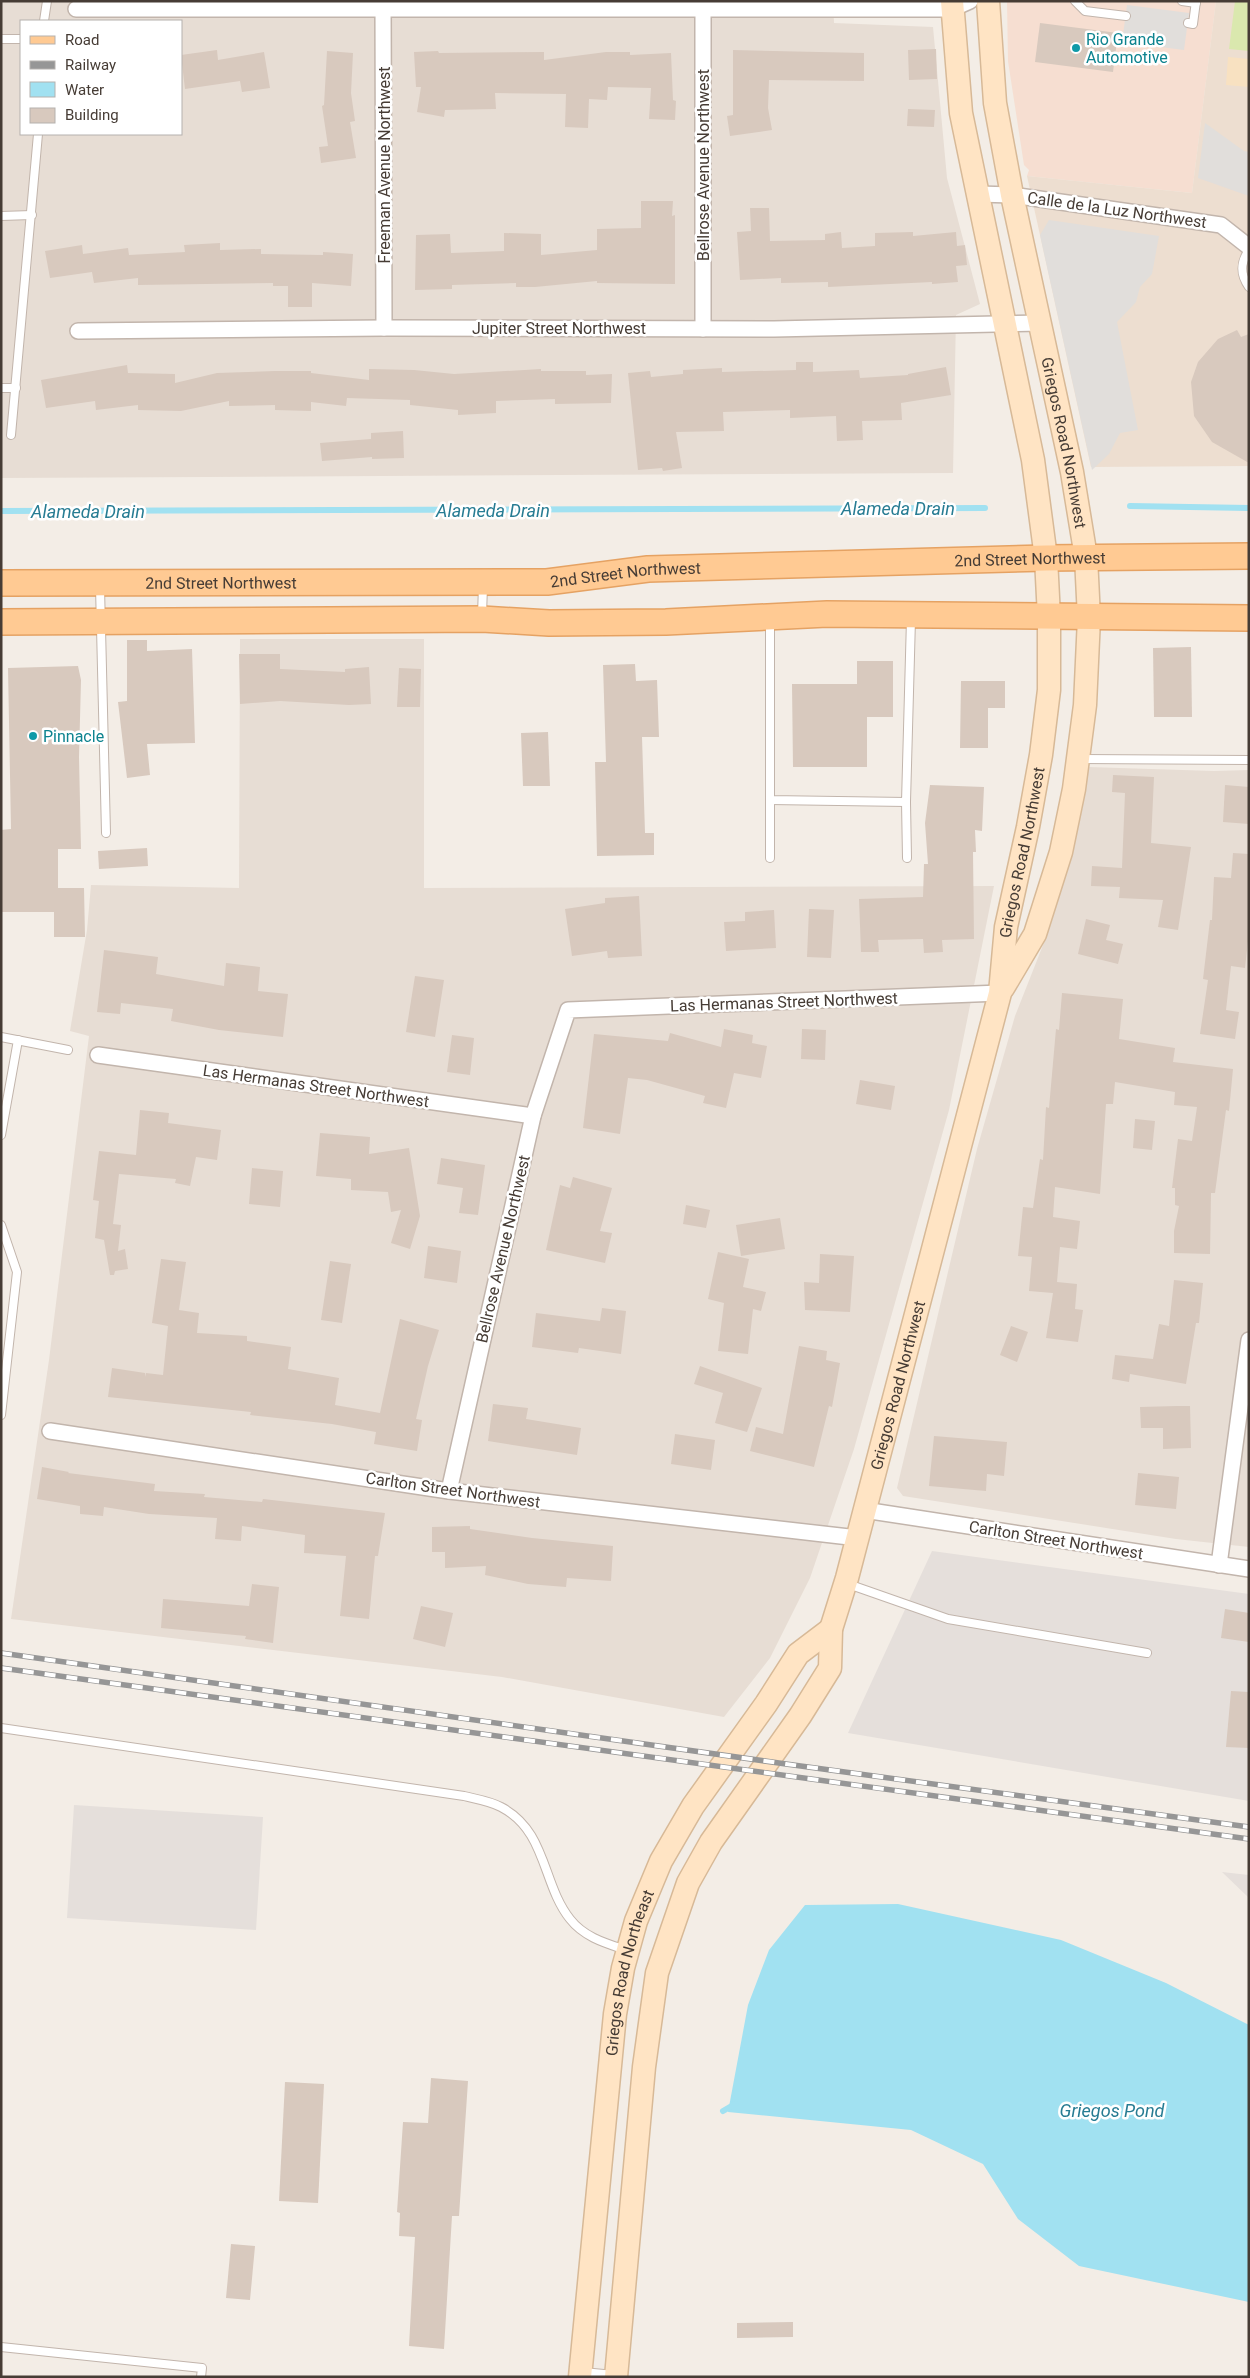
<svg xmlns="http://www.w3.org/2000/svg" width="1250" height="2378" viewBox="0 0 1250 2378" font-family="Roboto,sans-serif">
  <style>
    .residential { fill: #e7ddd4; fill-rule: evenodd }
    .commercial { fill: #f6ded1 }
    .industrial { fill: #e5dfdb }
    .education { fill: #edded0 }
    .green { fill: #dae8ae }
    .sand { fill: #f8e1c1 }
    .parking { fill: #e1dedb }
    .water { fill: #a1e1f1 }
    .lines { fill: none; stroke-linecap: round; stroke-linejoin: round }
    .stream { stroke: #a1e1f1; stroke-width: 6 }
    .building { fill: #d8c9be }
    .service-casing { stroke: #c2b5ac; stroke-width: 10 }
    .minor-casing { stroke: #c2b5ac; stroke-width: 18 }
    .secondary-casing { stroke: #d7b997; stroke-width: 25 }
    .primary-casing { stroke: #e5a263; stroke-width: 28 }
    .service { stroke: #fff; stroke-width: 8 }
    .minor { stroke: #fff; stroke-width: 15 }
    .secondary { stroke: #ffe4c4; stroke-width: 22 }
    .primary { stroke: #ffca93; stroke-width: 25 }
    .rail-casing { stroke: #969696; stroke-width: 5.5 }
    .rail { stroke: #fff; stroke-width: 4; stroke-dasharray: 11; stroke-linecap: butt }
    .culture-dot { fill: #0f9aa8; stroke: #fff; stroke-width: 2 }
    .labels { text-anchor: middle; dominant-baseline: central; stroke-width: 5; stroke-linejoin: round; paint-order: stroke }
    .culture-label { font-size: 16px; fill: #0d838f; stroke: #fff; text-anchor: start }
    .street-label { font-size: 16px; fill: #463c35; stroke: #fff }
    .water-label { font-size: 18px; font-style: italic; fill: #277c93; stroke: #fff }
  </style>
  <rect width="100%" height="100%" fill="#f3ede6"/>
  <g class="residential">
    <path d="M1,1H833L834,23L933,27L947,178L980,304L956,315L953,473L1,478ZM21,21H181V134H21Z"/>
    <path d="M240,639H424V888L994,886L949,1110L854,1449L810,1578L770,1658L724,1717L502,1677L11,1619L49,1360L89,1036L70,1031L87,930L91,885L239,888Z"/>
    <path d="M1088,767L1214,771L1249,770V1547L1176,1539L903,1496L897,1488L977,1149L1015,1016L1045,940L1082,810Z"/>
  </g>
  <path class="commercial" d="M1007,1H1216L1192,193L1027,176L1029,170L1024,165L1008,61Z"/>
  <g class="industrial">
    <path d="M932,1551L1249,1594V1801L848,1733Z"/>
    <path d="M74,1805L263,1817L256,1930L67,1918Z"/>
    <path d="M1222,1872L1249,1875V1898Z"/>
  </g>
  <path class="education" d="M1216,1H1249V466L1091,467L1027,176L1192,193Z"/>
  <path class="green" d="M1235,1H1249V51L1229,49Z"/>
  <path class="sand" d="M1228,57L1249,59V87L1226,85Z"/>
  <g class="parking">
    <path d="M1127,5L1189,13L1184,50L1122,42Z"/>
    <path d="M1205,123L1244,151L1249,152V196L1198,178Z"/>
    <path d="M1049,220L1159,236L1152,274L1140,287L1136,302L1117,322L1138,430L1120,433L1109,454L1092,470L1040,235Z"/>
  </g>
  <path class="water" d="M898,1904L1061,1940L1166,1983L1249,2025V2302L1079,2266L1018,2219L983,2164L911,2130L728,2112L748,2005L769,1950L805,1905Z"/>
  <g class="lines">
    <g class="stream">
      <path d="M1130,506L1249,508"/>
      <path d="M1,511L985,508"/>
      <path d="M723,2111L735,2104"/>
    </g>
  </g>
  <g class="building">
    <path d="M1040,23L1118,33L1113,72L1035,62Z"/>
    <path d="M936,49L937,79L909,80L908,50Z"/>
    <path d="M217,50L218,60L264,52L270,88L242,92L240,81L185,89L181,55Z"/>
    <path d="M733,50L864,53V81L769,80L768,108L772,130L730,136L727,116L733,115Z"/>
    <path d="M327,51L353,53L351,93L355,121L350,122L356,158L321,163L319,147L328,146L322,106L324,105Z"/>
    <path d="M438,51L439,53L544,52V60L606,52H630V55L671,53L673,100L676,101L675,120L649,119L651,88L608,87L607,100L589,99L588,128L565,127L566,94L495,93L496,109L445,110L444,117L417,112L421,87H416L414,52Z"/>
    <path d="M908,109L935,110L934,127L907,126Z"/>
    <path d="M641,201H673L672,216L675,215V284L597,283V281L535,287H516V283L452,285V289L415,290L416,235L450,234L451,253L504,251V233L541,234V255L597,250V229L641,228Z"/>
    <path d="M750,208H769L770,241L825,240V234L841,232L842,248L875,246V233L913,232V236L956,232L957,246L965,245L967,265L956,266L958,282L932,284V282L828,287V282L781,283V278L740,280L737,232L751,231Z"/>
    <path d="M220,243V250L261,249V254L323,255V252L353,254L351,286L312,283V307H288V286H273V283L138,285V278L94,283L92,272L50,278L45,251L82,245L83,254L128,248L129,255L185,252L184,245Z"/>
    <path d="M1237,330L1241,337L1249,334V463L1212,442L1194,416L1191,382L1198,362L1218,339Z"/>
    <path d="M796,362H813V372L859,370L860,378L908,375V374L946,367L951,395L901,403L902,420L862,421L863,440L837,441L836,416L790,418V410L723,412L724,431L676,432L682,468L663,471L662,468L638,470L628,373L650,371L651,377L683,374V370L722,368V372L796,370Z"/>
    <path d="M127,365L128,373L175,374V383L217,373L275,371H311V373L369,380V369L414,370L454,374L541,369V371H586V375L612,374L611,403L555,404V399L496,401V413L458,415V410L410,405V400L347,398L346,406L311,402V411L275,410V405L229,406V401L181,411L138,410V405L96,410L95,401L46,408L41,380Z"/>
    <path d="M403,431L404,458L372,459V457L322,461L320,443L371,439V433Z"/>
    <path d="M127,640H147V651L192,649L195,743L147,744L150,775L127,778L118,702L127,701Z"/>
    <path d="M1191,647L1192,717H1154L1153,648Z"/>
    <path d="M239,654H280V669L345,672V669L369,667L371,704L349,705L280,701L240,704Z"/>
    <path d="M857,661H893V717H867V767H793L792,684H857Z"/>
    <path d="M635,664L636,681L657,680L659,737H642L645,833H654V855L597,856L595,762H606L603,665Z"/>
    <path d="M78,666L81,680L79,757L81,849H58V888H84L85,937H54V912H2L1,830L11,829L8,668Z"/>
    <path d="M399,668L421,669L420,707H397Z"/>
    <path d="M961,681H1005V708H988V748H960Z"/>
    <path d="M548,732L550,786H523L521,733Z"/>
    <path d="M1113,775L1154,777L1151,843L1191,847L1178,930L1158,927L1163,900L1119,898L1120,887L1091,886L1092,866L1122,868L1125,793L1112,792Z"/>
    <path d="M930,785L984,787L982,831L975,830L976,852H973L974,939L942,940L943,952L924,953L923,939L878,940L879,952H861L859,899L923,897L924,864H928L925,823Z"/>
    <path d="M1225,785L1249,787V824L1223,822Z"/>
    <path d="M147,848L148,866L99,869L98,851Z"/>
    <path d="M1233,853L1249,854V932L1245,968L1231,966L1226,1010L1239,1012L1235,1039L1200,1034L1208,980L1203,979L1210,920H1212L1214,877L1231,878Z"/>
    <path d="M639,896L642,956L608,958L607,951L572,956L565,909L605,903V898Z"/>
    <path d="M809,909L834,910L831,958L807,957Z"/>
    <path d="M774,910L776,948L726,951L724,922L745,921V912Z"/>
    <path d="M1086,919L1110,925L1106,940L1123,944L1118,964L1078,954Z"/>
    <path d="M104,950L158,957L156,974L224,986L226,963L260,967L258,991L288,994L283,1037L219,1030L171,1021L173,1009L121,1003L120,1014L97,1012Z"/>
    <path d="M415,976L444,980L435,1037L406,1032Z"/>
    <path d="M1062,993L1123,999L1119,1039L1175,1048L1173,1062L1233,1069L1229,1111L1226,1110L1215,1193H1211L1210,1254L1174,1253V1231L1179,1206L1175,1205V1188H1172L1178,1139L1192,1141L1197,1107L1174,1105L1175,1092L1115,1082L1113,1104H1106L1100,1194L1055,1187L1053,1217L1080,1221L1077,1249L1060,1247L1057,1282L1077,1284L1075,1309L1083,1310L1078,1342L1046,1338L1053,1293L1029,1291L1032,1257L1018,1256L1023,1207L1033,1208L1040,1159L1043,1160L1046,1107L1049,1108L1056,1029L1059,1030Z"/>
    <path d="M724,1029L753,1035L752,1043L767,1046L761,1078L734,1073L726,1108L703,1103L705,1096L647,1080L628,1078L620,1134L583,1128L594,1034L668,1041L670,1033L721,1047Z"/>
    <path d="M802,1029L826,1030L825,1060L801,1059Z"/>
    <path d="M452,1035L474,1038L470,1075L447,1072Z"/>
    <path d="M860,1080L895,1086L891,1110L856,1104Z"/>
    <path d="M140,1110L169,1113L168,1123L221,1130L217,1160L196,1157L190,1186L175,1183L176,1179L119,1174L113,1224L121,1225L118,1251L125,1249L128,1269L115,1271L114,1275H110L104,1240L95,1238L99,1201L93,1200L99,1151L136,1155Z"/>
    <path d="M1135,1119L1155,1121L1152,1150L1133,1148Z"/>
    <path d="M320,1133L370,1137L369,1154L409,1148L420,1216L410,1249L391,1243L401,1210L391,1212L388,1192L351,1190V1179L316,1176Z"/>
    <path d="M441,1158L485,1165L478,1215L459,1213L463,1188L437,1184Z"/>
    <path d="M252,1168L283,1171L280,1207L249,1204Z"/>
    <path d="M573,1177L612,1188L600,1231L612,1233L605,1263L546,1250L560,1185L570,1188Z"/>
    <path d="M686,1205L710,1210L706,1228L683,1224Z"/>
    <path d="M780,1218L785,1249L741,1256L736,1225Z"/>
    <path d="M428,1246L461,1251L457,1283L424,1278Z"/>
    <path d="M718,1252L749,1259L743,1287L766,1292L761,1311L753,1309L748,1354L718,1351L724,1303L708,1299Z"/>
    <path d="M820,1254L854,1256L850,1312L805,1310L804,1282L819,1283Z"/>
    <path d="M161,1259L186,1262L179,1310L199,1313L197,1333L247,1336V1341L291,1347L288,1369L339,1378L335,1405L380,1413L400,1319L439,1330L428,1366L416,1419L422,1420L417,1451L374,1444L376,1432L332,1424L250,1415L251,1412L108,1397L112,1368L145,1373V1377L146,1373L163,1375L168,1326L152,1323Z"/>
    <path d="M330,1261L351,1264L342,1323L321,1320Z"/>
    <path d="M1174,1280L1203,1283L1199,1323H1196L1186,1384L1130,1374L1129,1382L1112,1379L1115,1355L1153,1359L1159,1324L1169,1326Z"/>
    <path d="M602,1308L626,1311L621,1354L579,1348L578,1353L532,1347L536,1313L600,1321Z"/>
    <path d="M1011,1326L1028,1332L1017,1362L1000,1355Z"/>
    <path d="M799,1346L827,1351L826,1360L840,1363L832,1407L829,1406L814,1467L750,1451L756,1427L783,1434Z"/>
    <path d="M700,1366L762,1388L747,1432L715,1423L723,1393L694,1384Z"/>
    <path d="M493,1404L528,1408L526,1419L581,1428L577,1455L488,1441Z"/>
    <path d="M1177,1406H1190L1191,1448L1163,1449V1428H1141L1140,1407Z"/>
    <path d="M675,1434L715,1440L711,1470L671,1464Z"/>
    <path d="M934,1436L1007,1442L1004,1476L987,1474L986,1491L929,1486Z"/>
    <path d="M42,1467L69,1472L68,1473L155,1484L154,1491L205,1494L204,1497L262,1502L263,1499L385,1513L378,1556H375L369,1619L340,1616L346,1556L304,1553L305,1535L242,1526L241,1541L215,1539L217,1518L149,1514L104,1507L103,1516L80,1514V1506L37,1499Z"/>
    <path d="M1138,1473L1179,1477L1176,1509L1135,1505Z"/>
    <path d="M470,1526V1529L532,1538L613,1546L611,1581L567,1578L566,1587L528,1584L485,1575L486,1566L445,1568V1552H432V1527Z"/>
    <path d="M252,1584L279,1587L273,1643L245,1639L246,1636L161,1628L163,1599L249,1606Z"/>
    <path d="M421,1606L453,1613L445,1647L413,1639Z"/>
    <path d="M1225,1609L1249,1613V1642L1221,1638Z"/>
    <path d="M1231,1691L1249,1692V1748L1226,1747Z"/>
    <path d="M431,2078L468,2081L459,2216H452L444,2349L409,2346L415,2237L399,2236L400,2213L397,2212L403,2122L428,2123Z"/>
    <path d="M285,2082L324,2084L318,2203L279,2201Z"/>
    <path d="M231,2244L255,2246L250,2300L226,2298Z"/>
    <path d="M793,2322V2337L737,2338V2323Z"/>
  </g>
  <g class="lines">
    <defs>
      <g id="service">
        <path d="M1075,1L1085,11L1126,16"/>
        <path d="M1182,1L1196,3"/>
        <path d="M44,21L47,1"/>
        <path d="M1188,23L1193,24L1196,1"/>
        <path d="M1,39H21"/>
        <path d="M1,216L32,215"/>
        <path d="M1249,250C1240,263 1240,274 1249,287"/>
        <path d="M1,388H16"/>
        <path d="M11,435L38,134"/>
        <path d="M100,587L106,833"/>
        <path d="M482,615L483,586"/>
        <path d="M770,619V800L906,802L911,619"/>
        <path d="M1080,759L1249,760"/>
        <path d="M906,802L907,858"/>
        <path d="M770,858V800"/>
        <path d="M1,1037L68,1050"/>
        <path d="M1,1135L18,1040"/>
        <path d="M1,1225L17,1272L1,1415"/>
        <path d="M848,1584L948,1619L1147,1653"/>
        <path d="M1,1728L464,1796C476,1799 490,1801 501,1807C547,1831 542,1884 570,1919C584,1937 605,1943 626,1950"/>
        <path d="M1,2347L202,2368L201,2377"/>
        <path d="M583,2372L614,2375"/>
      </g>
      <g id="minor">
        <path d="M383,1L384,328"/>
        <path d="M76,9H952L970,1"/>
        <path d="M978,194L1012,195L1221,225L1249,247"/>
        <path d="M703,329V1"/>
        <path d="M78,331L384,328L774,329L1041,323"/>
        <path d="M98,1055L533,1116"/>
        <path d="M50,1431L449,1491L858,1538"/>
        <path d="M449,1491L533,1116L568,1010L1000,993"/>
        <path d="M864,1510L1249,1569"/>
        <path d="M1219,1565L1249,1340"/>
      </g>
      <g id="secondary">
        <path id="s1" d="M988,1L995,103L1012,195L1072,472L1086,557L1089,618L1085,705L1074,789L1061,852L1035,934L1003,988"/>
        <path id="s2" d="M580,2377L615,2014L623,1968L636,1921L661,1861L693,1806L766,1704L798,1654L831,1629"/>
        <path id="s3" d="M616,2377L644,2067L657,1973L688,1883L711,1842L800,1716L830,1668L831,1629L847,1578L1000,993L1006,927L1028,827L1041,755L1049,690V617L1046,558L1033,460L961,113L952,1"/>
      </g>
      <g id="primary">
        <path id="s4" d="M1,583L547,582L648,569L1046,558L1249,556"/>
        <path d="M1,622L482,619L549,623L666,622L827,614L1249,618"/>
      </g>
    </defs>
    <use href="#service" class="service-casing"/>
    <use href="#minor" class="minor-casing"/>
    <use href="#secondary" class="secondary-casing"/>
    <use href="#primary" class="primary-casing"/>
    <use href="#service" class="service"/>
    <use href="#minor" class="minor"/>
    <use href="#secondary" class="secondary"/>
    <use href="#primary" class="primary"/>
    <defs>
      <g id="rail">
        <path d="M1,1653L786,1764L1249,1827"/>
        <path d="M1,1668L1249,1839"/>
      </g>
    </defs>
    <use href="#rail" class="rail-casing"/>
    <use href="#rail" class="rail"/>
  </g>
  <g class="culture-dot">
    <circle cx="1076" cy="48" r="5"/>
    <circle cx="33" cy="736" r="5"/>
  </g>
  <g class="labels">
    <g class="culture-label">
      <text x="1086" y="39">Rio Grande<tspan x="1086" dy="18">Automotive</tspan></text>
      <text x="43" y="736">Pinnacle</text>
    </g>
    <g class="street-label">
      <text transform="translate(384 165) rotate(-90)">Freeman Avenue Northwest</text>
      <text transform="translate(703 165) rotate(-90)">Bellrose Avenue Northwest</text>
      <text transform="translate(1117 210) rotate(8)">Calle de la Luz Northwest</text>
      <text x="559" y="328">Jupiter Street Northwest</text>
      <text stroke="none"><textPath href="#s1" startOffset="449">Griegos Road Northwest</textPath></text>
      <text stroke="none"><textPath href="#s4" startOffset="1030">2nd Street Northwest</textPath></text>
      <text stroke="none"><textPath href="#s4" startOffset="625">2nd Street Northwest</textPath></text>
      <text stroke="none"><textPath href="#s4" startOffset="220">2nd Street Northwest</textPath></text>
      <text stroke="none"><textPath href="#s3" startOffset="1599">Griegos Road Northwest</textPath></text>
      <text transform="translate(784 1002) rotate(-2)">Las Hermanas Street Northwest</text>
      <text transform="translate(316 1086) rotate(8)">Las Hermanas Street Northwest</text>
      <text transform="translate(503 1249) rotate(-77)">Bellrose Avenue Northwest</text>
      <text stroke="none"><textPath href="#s3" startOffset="1051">Griegos Road Northwest</textPath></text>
      <text transform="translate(453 1490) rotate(8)">Carlton Street Northwest</text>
      <text transform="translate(1056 1540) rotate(9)">Carlton Street Northwest</text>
      <text stroke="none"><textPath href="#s2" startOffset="408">Griegos Road Northeast</textPath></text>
    </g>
    <g class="water-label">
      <text x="898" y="508">Alameda Drain</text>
      <text x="493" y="510">Alameda Drain</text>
      <text x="88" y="511">Alameda Drain</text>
      <text x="1112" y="2110">Griegos Pond</text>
    </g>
  </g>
  <rect width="1250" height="2378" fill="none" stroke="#463c35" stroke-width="5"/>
  <rect x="20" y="20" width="162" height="115" fill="#ffffff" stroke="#b5b1ae"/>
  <rect x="30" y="36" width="25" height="8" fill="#ffca93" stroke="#b5b1ae"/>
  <text x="65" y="45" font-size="15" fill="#463c35">Road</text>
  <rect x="30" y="61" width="25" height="8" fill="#969696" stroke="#b5b1ae"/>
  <text x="65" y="70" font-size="15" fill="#463c35">Railway</text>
  <rect x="30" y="82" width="25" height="15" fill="#a1e1f1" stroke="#b5b1ae"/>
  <text x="65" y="95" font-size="15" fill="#463c35">Water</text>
  <rect x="30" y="108" width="25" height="15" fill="#d8c9be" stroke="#b5b1ae"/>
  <text x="65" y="120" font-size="15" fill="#463c35">Building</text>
</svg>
